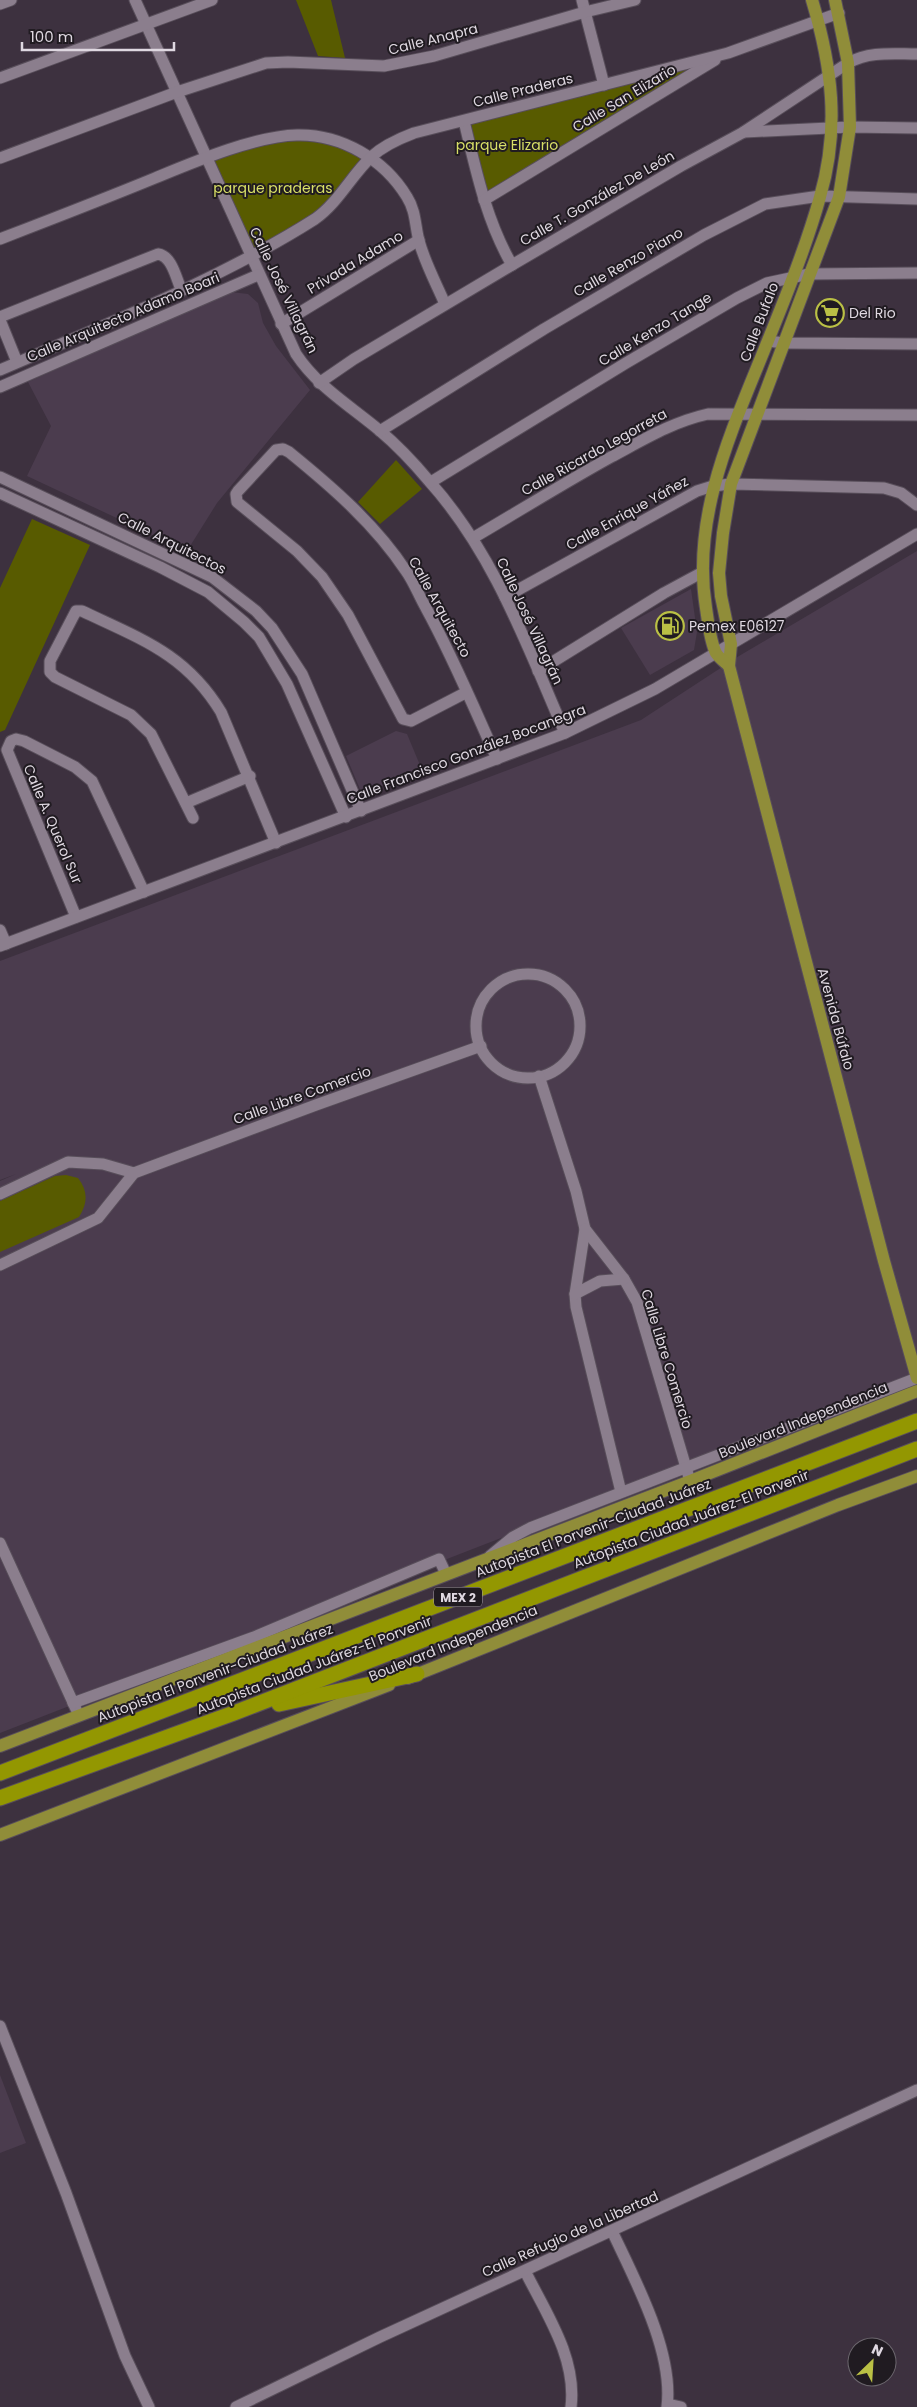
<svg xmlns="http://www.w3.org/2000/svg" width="917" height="2407" viewBox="0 0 917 2407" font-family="Poppins,sans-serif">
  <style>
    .built { fill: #4b3c4e }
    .green { fill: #585b00 }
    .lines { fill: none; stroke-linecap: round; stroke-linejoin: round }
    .minor-casing { stroke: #584e5a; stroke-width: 13 }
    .major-casing { stroke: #584e5a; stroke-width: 14 }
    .highway-casing { stroke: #584e5a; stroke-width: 17 }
    .minor { stroke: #8b7e8d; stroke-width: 11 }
    .major { stroke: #908d39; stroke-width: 12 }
    .highway { stroke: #939701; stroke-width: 15 }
    .labels { text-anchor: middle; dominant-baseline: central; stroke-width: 4; stroke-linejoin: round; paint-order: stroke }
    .shield { fill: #201b21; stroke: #a69fa7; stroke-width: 1 }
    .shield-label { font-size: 12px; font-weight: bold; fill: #dfd8e1 }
    .street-label { font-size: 14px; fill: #dfd8e1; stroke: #201b21 }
    .park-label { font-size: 14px; fill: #d8df67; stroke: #201b21 }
    .poi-label { font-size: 14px; fill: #dfd8e1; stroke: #201b21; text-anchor: start }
  </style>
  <rect width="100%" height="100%" fill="#3d313f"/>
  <g class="built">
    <path d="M231,292L248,294L258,303L263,323L276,346L310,390L217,503L187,551L27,476L51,426L28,382Z"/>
    <path d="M917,551V1376L0,1733V1181L16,1174L0,1180V961L641,720L739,656Z"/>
    <path d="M691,589L697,632L694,650L650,675L621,628Z"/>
    <path d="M396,731L407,734L422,770L362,794L346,756Z"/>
    <path d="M0,2075L26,2143L0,2153Z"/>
  </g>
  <g class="green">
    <path d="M296,0H331L345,58L318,56Z"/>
    <path d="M728,53L484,200L464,121Z"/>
    <path d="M314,136L371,158L333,201L250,257L207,157L267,139Z"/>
    <path d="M396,460L422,489L380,524L358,502Z"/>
    <path d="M32,519L90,545L5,730L0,732V588Z"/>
    <path d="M66,1175L78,1178C88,1191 88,1203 79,1217L0,1252V1201L55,1176Z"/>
  </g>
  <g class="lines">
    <defs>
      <g id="minor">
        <path d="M135,0L296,354C317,386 349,405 379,430C397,445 414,463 429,481C494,553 527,646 565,733"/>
        <path d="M582,0L604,85"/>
        <path d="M0,4L11,0"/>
        <path d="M0,78L212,0"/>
        <path d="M464,121C476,170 486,220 512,265"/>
        <path d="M744,132L850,127L917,128"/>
        <path d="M0,158L177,92L266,63L288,62L384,66L434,56L585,12L635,0"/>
        <path d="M484,200L715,60"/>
        <path d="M0,239C52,219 104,199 155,178C194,162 255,136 297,135C341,134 384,159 407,197C416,211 415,226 419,241C425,263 436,283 445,304"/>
        <path d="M0,317L158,254C172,256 176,278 181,289"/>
        <path d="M0,320L17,362"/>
        <path d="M281,324L419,240"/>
        <path d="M768,341L784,343L917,344"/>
        <path d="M0,370C104,325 219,280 315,219C338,203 351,176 371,157C383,146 398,139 414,133L728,53L839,13"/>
        <path d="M319,383L354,359L512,265L681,166L742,133L848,63C870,51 892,54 917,54"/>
        <path d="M0,387L258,275"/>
        <path d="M380,431L544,329L704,235L765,204L820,196L917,199"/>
        <path d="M0,477L212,577L256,611L272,628L302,674L361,811"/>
        <path d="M431,482L626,363L737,298L767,283L809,274L917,273"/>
        <path d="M0,493L160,567L208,592L244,622L259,637L287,684L346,817"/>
        <path d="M473,538C519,511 564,483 611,457C643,440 672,422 708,414L917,415"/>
        <path d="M505,597L697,491L713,486L731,484L884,488L901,493L917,505"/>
        <path d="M538,671L664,593L701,573"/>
        <path d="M467,692L411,721L403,719L348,615L322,577L297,551L237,502L236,494L238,491L276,450L283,449L289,452C332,487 375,524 406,571C414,582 419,596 426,608C453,657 474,708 497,759"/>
        <path d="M186,803L250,776"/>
        <path d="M193,818L151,734L131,715L55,677L50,672V661L76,611H82C141,639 186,654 221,712L276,843"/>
        <path d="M76,917L7,750L11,741L16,739L24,741L75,767L92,781L144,892"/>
        <path d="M0,930L6,944"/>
        <path d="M0,946L565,733L655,689L917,534"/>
        <circle cx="528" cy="1026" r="52"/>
        <path d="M539,1076L576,1191L585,1229L575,1294L576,1307L621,1492"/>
        <path d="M0,1194L68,1162L103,1164L134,1173"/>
        <path d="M585,1229L624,1279L637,1302L690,1481"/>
        <path d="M0,1265L98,1218L134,1173L316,1105L481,1046"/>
        <path d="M575,1294L600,1281L624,1279"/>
        <path d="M0,1543L76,1709"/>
        <path d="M490,1556L513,1537L530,1528L917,1378"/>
        <path d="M73,1703L254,1637L439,1559L446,1574"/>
        <path d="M0,2026L66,2193L125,2356L149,2407"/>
        <path d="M612,2231C635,2280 674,2352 667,2407"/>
        <path d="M525,2271C546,2313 577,2358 571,2407"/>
        <path d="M668,2404L681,2407"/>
        <path d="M236,2407L380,2337L917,2090"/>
      </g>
      <g id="major">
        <path d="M835,0L848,63L850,127L839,197L731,484L723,533L719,573L721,596L731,644L729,666L884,1261L917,1378"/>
        <path d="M729,666C725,662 719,658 716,653C710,641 708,621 706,608C691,515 733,428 767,343C786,296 806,247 820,197C840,128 832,67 812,0"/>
        <path d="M408,1678L838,1505L917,1476"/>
        <path d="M0,1746L690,1481L917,1391"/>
        <path d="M0,1835L389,1685"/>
      </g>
      <g id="highway">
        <path d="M279,1704L417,1674"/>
        <path d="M0,1773L917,1421"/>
        <path d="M0,1798L234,1713L917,1449"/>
      </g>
    </defs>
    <use href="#minor" class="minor-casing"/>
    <use href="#major" class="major-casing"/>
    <use href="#highway" class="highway-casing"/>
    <use href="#minor" class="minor"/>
    <use href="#major" class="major"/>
    <use href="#highway" class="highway"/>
  </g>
  <defs>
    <symbol id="supermarket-ring" viewBox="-11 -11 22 22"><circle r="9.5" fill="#201b21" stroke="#bac045" stroke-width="1.5"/><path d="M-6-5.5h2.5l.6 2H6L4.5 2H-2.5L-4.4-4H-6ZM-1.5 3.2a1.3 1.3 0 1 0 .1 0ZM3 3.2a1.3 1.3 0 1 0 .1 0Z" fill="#bac045"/></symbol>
    <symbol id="fuel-ring" viewBox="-11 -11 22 22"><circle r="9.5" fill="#201b21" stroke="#bac045" stroke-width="1.5"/><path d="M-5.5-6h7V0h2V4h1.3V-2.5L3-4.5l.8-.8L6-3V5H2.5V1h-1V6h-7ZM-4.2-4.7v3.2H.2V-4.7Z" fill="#bac045"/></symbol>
  </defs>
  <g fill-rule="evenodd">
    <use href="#supermarket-ring" x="814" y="297" width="32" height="32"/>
    <use href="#fuel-ring" x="654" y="610" width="32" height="32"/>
  </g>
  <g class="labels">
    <rect class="shield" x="434" y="1587.5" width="48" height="19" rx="4"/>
    <g class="shield-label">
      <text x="458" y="1597">MEX 2</text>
    </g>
    <g class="street-label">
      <text transform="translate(433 39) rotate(-14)">Calle Anapra</text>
      <text transform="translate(523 90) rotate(-14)">Calle Praderas</text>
      <text transform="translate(624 98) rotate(-31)">Calle San Elizario</text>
      <text transform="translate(597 198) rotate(-30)">Calle T. González De León</text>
      <text transform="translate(355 262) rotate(-31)">Privada Adamo</text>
      <text transform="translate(628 262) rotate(-30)">Calle Renzo Piano</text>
      <text transform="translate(284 290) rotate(64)">Calle José Villagrán</text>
      <text transform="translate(123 317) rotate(-23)">Calle Arquitecto Adamo Boari</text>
      <text transform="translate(759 322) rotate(-69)">Calle Bufalo</text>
      <text transform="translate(655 329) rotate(-31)">Calle Kenzo Tange</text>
      <text transform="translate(594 452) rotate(-29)">Calle Ricardo Legorreta</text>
      <text transform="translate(627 513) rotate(-29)">Calle Enrique Yáñez</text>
      <text transform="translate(172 543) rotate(27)">Calle Arquitectos</text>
      <text transform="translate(440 607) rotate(61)">Calle Arquitecto</text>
      <text transform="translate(530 621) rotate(65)">Calle José Villagrán</text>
      <text transform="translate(466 754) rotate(-21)">Calle Francisco González Bocanegra</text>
      <text transform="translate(53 824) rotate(67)">Calle A. Querol Sur</text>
      <text transform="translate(836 1019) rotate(75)">Avenida Búfalo</text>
      <text transform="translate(302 1095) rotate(-20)">Calle Libre Comercio</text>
      <text transform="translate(667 1359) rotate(73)">Calle Libre Comercio</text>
      <text transform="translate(803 1420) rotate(-22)">Boulevard Independencia</text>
      <text transform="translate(691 1519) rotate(-21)">Autopista Ciudad Juárez-El Porvenir</text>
      <text transform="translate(593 1528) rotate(-21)">Autopista El Porvenir-Ciudad Juárez</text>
      <text transform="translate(453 1643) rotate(-22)">Boulevard Independencia</text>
      <text transform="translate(314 1665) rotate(-21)">Autopista Ciudad Juárez-El Porvenir</text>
      <text transform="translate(215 1673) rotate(-21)">Autopista El Porvenir-Ciudad Juárez</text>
      <text transform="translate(570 2234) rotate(-24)">Calle Refugio de la Libertad</text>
    </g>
    <g class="park-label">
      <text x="507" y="145">parque Elizario</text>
      <text x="273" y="188">parque praderas</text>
    </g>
    <g class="poi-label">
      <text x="849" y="313">Del Rio</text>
      <text x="689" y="626">Pemex E06127</text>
    </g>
  </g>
  <g transform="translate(872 2362) rotate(25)"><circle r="24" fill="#201b21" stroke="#6c676e"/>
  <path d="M0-4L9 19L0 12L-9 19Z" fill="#bac045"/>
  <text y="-8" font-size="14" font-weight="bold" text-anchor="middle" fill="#dfd8e1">N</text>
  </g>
  <path d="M22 42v8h152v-8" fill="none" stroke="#dfd8e1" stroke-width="2.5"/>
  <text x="30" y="42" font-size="15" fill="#dfd8e1" stroke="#201b21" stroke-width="4" paint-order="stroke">100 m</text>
</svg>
